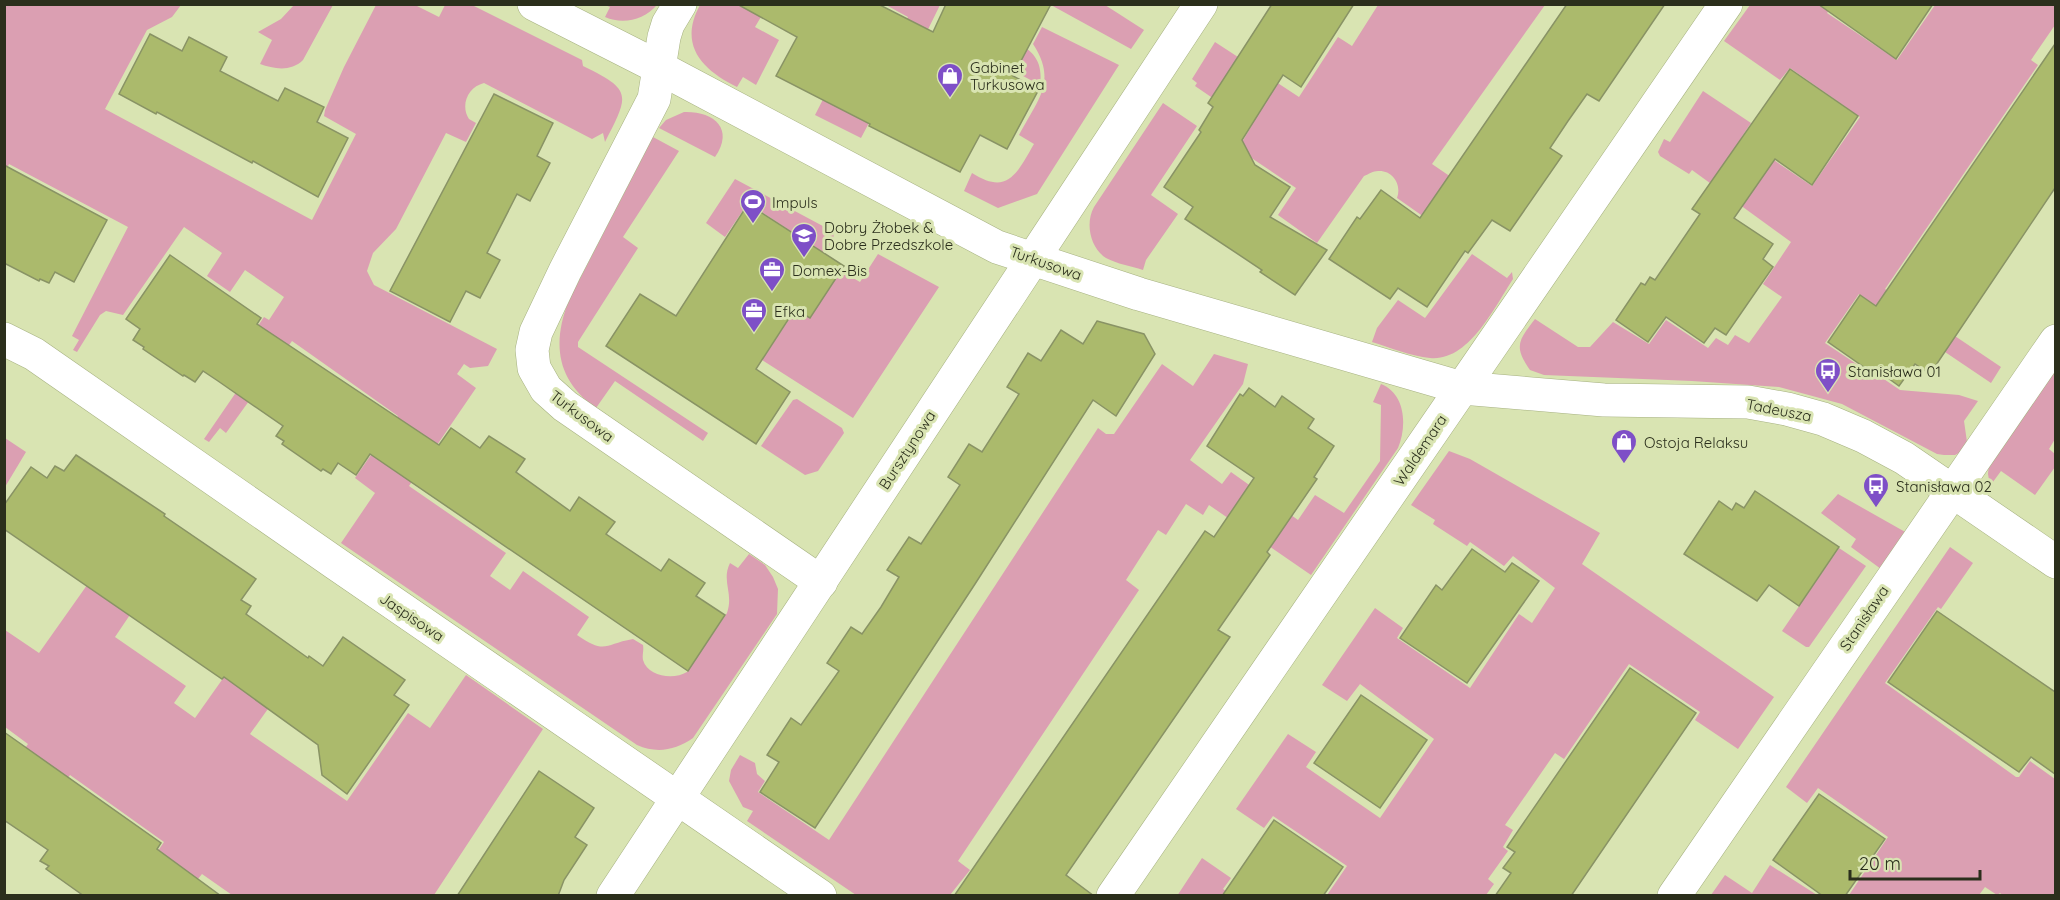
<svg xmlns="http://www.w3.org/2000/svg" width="2060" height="900" viewBox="0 0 2060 900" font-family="Quicksand,sans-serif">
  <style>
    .green { fill: #db9fb2 }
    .building { fill: #abba6c; stroke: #899365; stroke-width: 1.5 }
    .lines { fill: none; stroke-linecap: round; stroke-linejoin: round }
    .minor-casing { stroke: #a6b181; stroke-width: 34 }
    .minor { stroke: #fff; stroke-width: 33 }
    .labels { text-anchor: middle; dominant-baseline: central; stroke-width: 6; stroke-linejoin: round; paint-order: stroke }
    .poi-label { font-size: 15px; fill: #2b2f1c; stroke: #d9e4b2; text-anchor: start }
    .street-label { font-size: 15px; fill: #2b2f1c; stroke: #d9e4b2 }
  </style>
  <rect width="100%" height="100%" fill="#d9e4b2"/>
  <g class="green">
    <path d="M5,5H181L172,17L147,30L105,109L312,220L356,134L324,116L325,110L344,67L376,5H415L439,17L445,5H472L582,60L583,66C633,90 629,95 605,142L603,133L592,139L484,83C468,87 460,105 469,119L476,123L466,142L446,133L396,229L373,253L367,271L374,285L497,349L488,366L470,368L464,364L457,374L476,388L409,486L506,553L490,576L510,590L523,571L589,617L577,635C606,655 604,644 633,639L643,645C644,651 642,655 643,660C648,677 674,680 687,672L727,613C734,593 721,581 730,563L738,568L749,554L765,565L773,577L778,589L777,614L693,738C676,750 657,754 637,745L341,543L375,493L355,478L398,416L292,341L226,433L220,428L209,442L204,439L239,388L224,376L264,317L269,320L284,297L245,270L230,292L207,276L222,253L184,227L123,315L106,311L100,315L77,352L73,350L79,340L72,336L128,227L9,164L5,172Z"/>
    <path d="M294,5H333L303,60C291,72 274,69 260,64L272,40L258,32L281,19Z"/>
    <path d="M605,5H657C644,20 623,25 605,17L610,7Z"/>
    <path d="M700,5H768L755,27L779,40L756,85L743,77L737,87C702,70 678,45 700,5Z"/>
    <path d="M886,5H940L912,62L903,58L861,138L815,115L836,74L867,91L908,17Z"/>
    <path d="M1051,5H1105L1144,30L1131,49Z"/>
    <path d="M1378,5H1545L1432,164L1451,177L1424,217L1397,198C1402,185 1393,170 1378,171C1373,171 1369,174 1364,176L1317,243L1278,215L1296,188L1238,149L1252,125L1195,86L1197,83L1192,79L1215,42L1299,97L1338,37L1352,46Z"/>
    <path d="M1750,5H1833L1827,13L1897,60L1935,5H2055V25L2031,60L2038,65L1885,289L2001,367L1991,383L1859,294L1825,343L1873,375L1875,373L1900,390L1959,395L1978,401L1964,421L1967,442L1961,452L1955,455H1944L1937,454L1842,404L1779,387L1692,381L1544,375L1530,370C1513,346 1519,340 1535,319L1578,347H1590L1613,322L1649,344L1666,320L1708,348L1716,338L1728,345L1735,335L1749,343L1782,297L1763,284L1791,242L1692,170L1689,174L1660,156L1658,152L1664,139L1670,142L1703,91L1751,123L1741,138L1812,186L1860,117L1790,68L1780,80L1724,41Z"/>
    <path d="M1042,27L1119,65L1037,194L998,208L964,191L972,173C1008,196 1017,173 1034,144L1019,135C1037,100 1058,82 1033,44Z"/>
    <path d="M1006,36C1028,48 1044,56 1040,85L993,60Z"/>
    <path d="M1163,103L1197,126L1151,195L1178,214L1146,260L1143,270C1131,266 1117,264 1106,258C1090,248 1085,223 1094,207Z"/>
    <path d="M684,112C713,111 735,128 715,157L659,128L666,120Z"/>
    <path d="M653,137L679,151L623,237L638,248L578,342V347L708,433L703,441L615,381L596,408C556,380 552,343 569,300Z"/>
    <path d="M735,179L834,232L833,241L824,253L748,203L725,237L706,223Z"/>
    <path d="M878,254L939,287L853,418L762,360L796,309L810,318L841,271L860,282Z"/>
    <path d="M1472,254L1507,278L1512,272L1513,279C1495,306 1469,362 1430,358C1411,356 1391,348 1372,342L1377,328L1398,300L1425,318Z"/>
    <path d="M1214,354L1248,364L1243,384L1190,460L1222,484L1231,472L1298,520L1315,495L1344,513L1380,461L1381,405L1373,402L1381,384C1406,394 1407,427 1398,448L1311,575L1209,505L1203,515L1186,504L1166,535L1158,530L1126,580L1139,590L958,861L970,870L950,895H856L747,821L753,811L743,807L729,781L731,770L740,755L755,763L757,774L765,781L758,792L829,840L1098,428L1106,434H1114L1162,364L1193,386Z"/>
    <path d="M2055,362V439L2049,449L2055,454V467L2035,495L2001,471L1990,486L1988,474L1989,463Z"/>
    <path d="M797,399L842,428L844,433L818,471L805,475L761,446L793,400Z"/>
    <path d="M5,438L26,452L5,487Z"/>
    <path d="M1449,451L1470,459L1600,533L1582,564L1774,697L1738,749L1695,720L1700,712L1629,664L1564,759L1555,753L1505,825L1513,830L1503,847L1508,851L1488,879L1494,884L1486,895H1327L1347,866L1273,816L1264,828L1236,809L1288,734L1316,752L1306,767L1380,818L1434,739L1360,684L1347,701L1322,685L1375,608L1403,628L1397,638L1470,688L1519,614L1532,623L1555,588L1513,556L1504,566L1470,542L1467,546L1433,524L1435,520L1411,505Z"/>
    <path d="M1838,494L1907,533L1881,569L1851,547L1856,539L1821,513Z"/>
    <path d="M126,530L167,560L115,637L186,686L174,703L195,718L253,636L297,668L250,734L347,801L408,713L430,728L466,675L543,729L434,895H232L202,874L185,895L128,896L164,842L70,775L28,833L10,770L28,744L5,727V630L39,653Z"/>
    <path d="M1950,547L1973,563L1941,609L1938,607L1885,683L2016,777H2019L2030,761L2055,779V895L2004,896L2000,893L1997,895L1985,887L1979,895H1849L1888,837L1818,788L1807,803L1786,787Z"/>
    <path d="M1839,548L1866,566L1809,647H1806L1782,631Z"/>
    <path d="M1202,858L1231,878L1223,889L1232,895L1177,896Z"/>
    <path d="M1770,865L1817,895H1711L1725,875L1752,893Z"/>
  </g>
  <g class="building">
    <path d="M737,4H878L933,32L946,4H1051L1013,76L1039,89L1007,149L980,135L960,172L869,126L870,124L776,76L797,37Z"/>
    <path d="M1272,4H1354L1301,87L1283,75L1242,140L1255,165L1290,187L1270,217L1327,250L1295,295L1260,272L1262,270L1185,219L1193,207L1164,187L1201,132L1199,130L1213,107L1208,103Z"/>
    <path d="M1567,4H1665L1599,101L1587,94L1568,121L1550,148L1562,156L1510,231L1492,220L1468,253L1465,251L1427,307L1398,288L1390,299L1329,259L1357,217L1360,219L1381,190L1420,218Z"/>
    <path d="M1818,4H1933L1896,59Z"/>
    <path d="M150,34L182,51L189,37L227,57L220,71L278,101L285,88L324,107L317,122L348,138L318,197L253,161L252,163L157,112L156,114L119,94Z"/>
    <path d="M2055,44V188L1930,374L1915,364L1899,386L1874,368L1871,372L1828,342L1860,295L1876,306Z"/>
    <path d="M1790,69L1858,116L1812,185L1775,159L1734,218L1773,244L1763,259L1773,267L1726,335L1715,328L1704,343L1666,317L1648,342L1616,320L1641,283L1645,285L1650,277L1655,280L1700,214L1692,209Z"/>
    <path d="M494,94L553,123L537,156L550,163L530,201L517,194L487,253L500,260L480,298L466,291L450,322L390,291Z"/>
    <path d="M4,165L107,220L74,282L55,272L49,283L40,279L39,281L4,263Z"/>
    <path d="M748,204L844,266L810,318L795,309L756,369L790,392L756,444L606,346L640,294L676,316Z"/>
    <path d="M170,255L261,318L257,324L439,445L451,428L480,448L489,436L525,459L516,472L570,511L579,497L615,522L606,534L661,571L669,559L705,583L696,596L725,615L688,671L370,454L356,475L338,463L331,474L323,469L321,471L282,444L284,441L276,436L283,426L218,381L203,371L195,382L184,375L183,376L143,349L144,347L133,340L140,329L126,319Z"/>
    <path d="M1097,321L1144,334L1155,354L1116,416L1093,400L975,584L815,828L760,792L779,762L767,755L791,718L801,725L839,671L827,663L851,627L862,634L881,607L899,577L887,570L909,537L921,544L960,485L948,477L969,444L982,452L1019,394L1007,387L1028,353L1041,361L1061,330L1083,344Z"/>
    <path d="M1249,388L1275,407L1282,396L1314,419L1308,428L1334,446L1314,477L1317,479L1267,552L1270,555L1218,630L1230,637L1066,875L1094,896H954L1205,531L1214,537L1254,478L1207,446L1240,394L1243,396Z"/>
    <path d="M76,455L165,514L164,516L256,579L241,600L251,606L246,614L308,658L309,656L323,666L343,637L405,680L394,695L409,705L347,794L322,775L318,745L224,677L222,679L4,529V505L31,467L47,478L55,466L64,471Z"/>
    <path d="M1755,491L1839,547L1799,606L1769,585L1757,601L1684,554L1719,501L1732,510L1736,503L1744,508Z"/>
    <path d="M1472,549L1505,572L1512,563L1539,581L1467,683L1400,638L1436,585L1442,590Z"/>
    <path d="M1937,611L2055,692V774L2031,757L2019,772L1888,682Z"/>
    <path d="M1630,668L1696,713L1571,896H1495L1511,873L1503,868L1515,852L1507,847Z"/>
    <path d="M1361,695L1427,740L1380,808L1314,763Z"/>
    <path d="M4,732L161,843L157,849L221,896H84L46,869L49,866L40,861L48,850L4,820Z"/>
    <path d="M539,771L594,808L575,837L587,845L564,880L558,896H457Z"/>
    <path d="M1819,794L1885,839L1845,896H1823L1773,860Z"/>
    <path d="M1274,820L1343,867L1323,896H1222Z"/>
  </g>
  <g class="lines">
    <defs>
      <g id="minor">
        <path d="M534,4L658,67L997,247L1139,294L1462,388L1604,400L1748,402L1787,409L1823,419L1863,436L1904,458L2056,562"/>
        <path d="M680,4L668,24L664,37L654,99L565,271L536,332L532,350L534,368L546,389L565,406L821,582"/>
        <path d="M4,339L34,354L335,563L820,896"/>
        <path d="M613,896L1201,4"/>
        <path d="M1113,896L1726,4"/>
        <path d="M1674,896L2056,341"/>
      </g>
    </defs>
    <use href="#minor" class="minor-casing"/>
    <use href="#minor" class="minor"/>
  </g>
  <defs>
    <symbol id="shop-pin" viewBox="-11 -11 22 30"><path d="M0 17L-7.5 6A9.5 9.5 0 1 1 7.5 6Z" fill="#7e4fc7" stroke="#d9e4b2"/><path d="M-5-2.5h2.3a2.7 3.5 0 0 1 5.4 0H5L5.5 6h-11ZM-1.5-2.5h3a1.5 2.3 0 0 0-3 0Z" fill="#fff"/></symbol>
    <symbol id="stadium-pin" viewBox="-11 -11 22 30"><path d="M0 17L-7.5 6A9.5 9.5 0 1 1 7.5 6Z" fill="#7e4fc7" stroke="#d9e4b2"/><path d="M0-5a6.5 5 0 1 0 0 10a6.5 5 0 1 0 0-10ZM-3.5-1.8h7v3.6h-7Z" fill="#fff"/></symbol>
    <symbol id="school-pin" viewBox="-11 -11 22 30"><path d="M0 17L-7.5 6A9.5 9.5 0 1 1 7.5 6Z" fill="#7e4fc7" stroke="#d9e4b2"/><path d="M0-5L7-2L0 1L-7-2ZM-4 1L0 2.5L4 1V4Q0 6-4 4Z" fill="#fff"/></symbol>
    <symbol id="office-pin" viewBox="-11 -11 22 30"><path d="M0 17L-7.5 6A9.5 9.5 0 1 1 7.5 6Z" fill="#7e4fc7" stroke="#d9e4b2"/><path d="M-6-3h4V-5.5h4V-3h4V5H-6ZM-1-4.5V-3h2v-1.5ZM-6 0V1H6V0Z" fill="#fff"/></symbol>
    <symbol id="bus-pin" viewBox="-11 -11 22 30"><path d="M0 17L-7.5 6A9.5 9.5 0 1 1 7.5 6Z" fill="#7e4fc7" stroke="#d9e4b2"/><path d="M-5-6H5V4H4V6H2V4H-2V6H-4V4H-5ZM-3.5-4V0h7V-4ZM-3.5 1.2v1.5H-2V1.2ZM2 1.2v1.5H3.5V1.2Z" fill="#fff"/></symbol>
  </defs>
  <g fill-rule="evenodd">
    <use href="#shop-pin" x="935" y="61" width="30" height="40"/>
    <use href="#stadium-pin" x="738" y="187" width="30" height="40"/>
    <use href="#school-pin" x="789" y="221" width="30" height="40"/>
    <use href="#office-pin" x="757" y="255" width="30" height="40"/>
    <use href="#office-pin" x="739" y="296" width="30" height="40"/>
    <use href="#bus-pin" x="1813" y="356" width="30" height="40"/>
    <use href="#shop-pin" x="1609" y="427" width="30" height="40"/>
    <use href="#bus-pin" x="1861" y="471" width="30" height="40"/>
  </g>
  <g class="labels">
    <g class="poi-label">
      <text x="970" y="67">Gabinet<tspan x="970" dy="17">Turkusowa</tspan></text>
      <text x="772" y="202">Impuls</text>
      <text x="824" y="227">Dobry Żłobek &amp;<tspan x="824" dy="17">Dobre Przedszkole</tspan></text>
      <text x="792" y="270">Domex-Bis</text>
      <text x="774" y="311">Efka</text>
      <text x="1848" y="371">Stanisława 01</text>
      <text x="1644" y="442">Ostoja Relaksu</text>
      <text x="1896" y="486">Stanisława 02</text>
    </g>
    <g class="street-label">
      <text transform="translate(1046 263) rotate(19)">Turkusowa</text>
      <text transform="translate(1779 410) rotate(11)">Tadeusza</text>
      <text transform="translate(582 416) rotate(37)">Turkusowa</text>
      <text transform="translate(907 450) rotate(-57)">Bursztynowa</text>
      <text transform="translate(1420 450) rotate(-56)">Waldemara</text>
      <text transform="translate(412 617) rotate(34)">Jaspisowa</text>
      <text transform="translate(1864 618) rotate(-56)">Stanisława</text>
    </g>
  </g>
  <rect width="2060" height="900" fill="none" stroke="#2b2f1c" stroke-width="12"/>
  <path d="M1850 870v9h130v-9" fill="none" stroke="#2b2f1c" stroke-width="3"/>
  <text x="1859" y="870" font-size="18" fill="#2b2f1c" stroke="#d9e4b2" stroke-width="4.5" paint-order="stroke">20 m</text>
</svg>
